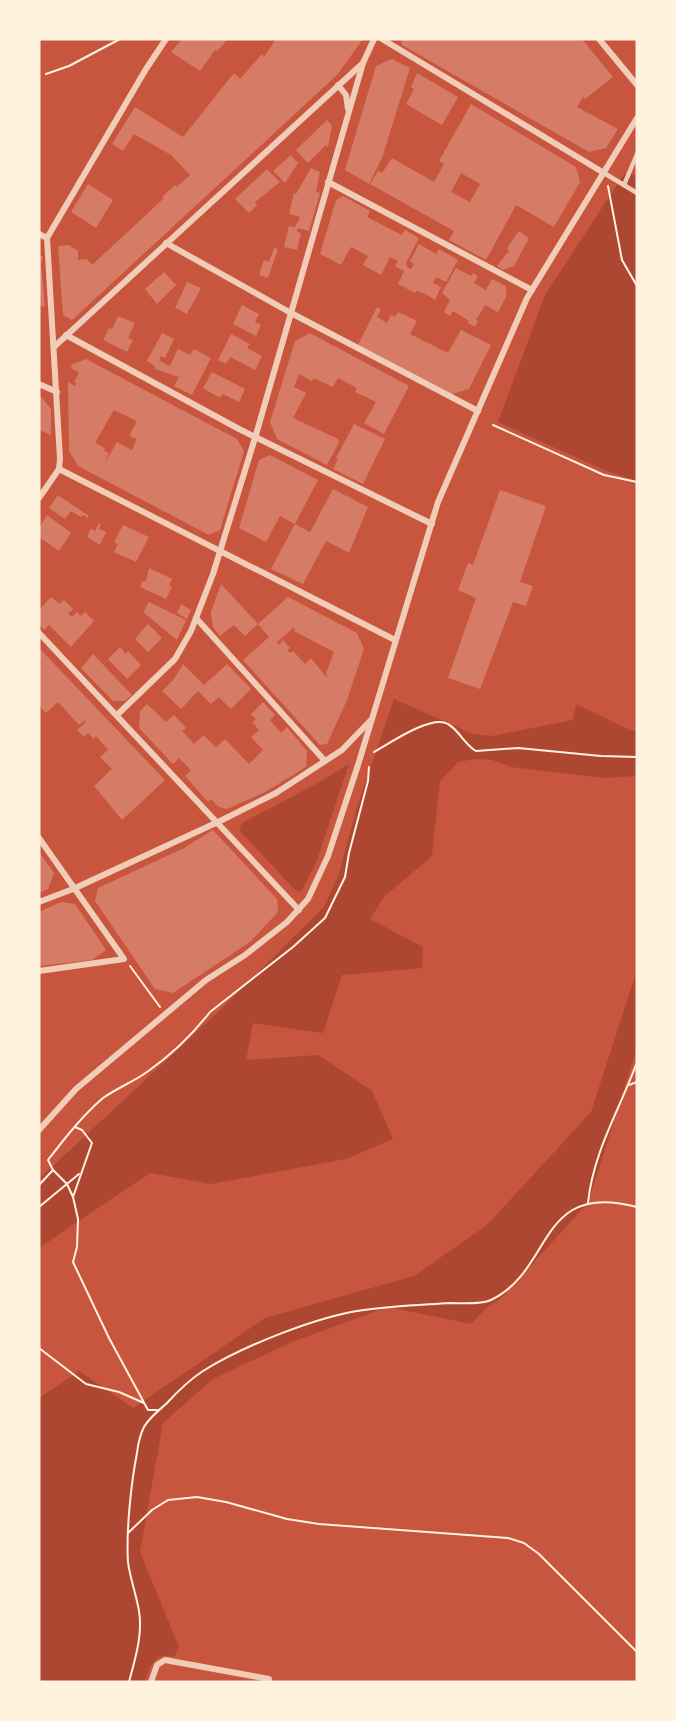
<svg xmlns="http://www.w3.org/2000/svg" width="676" height="1721" viewBox="0 0 676 1721" font-family="Inter,sans-serif">
  <style>
    .green { fill: #ae4732 }
    .building { fill: #d67c66; fill-rule: evenodd }
    .lines { fill: none; stroke-linecap: round; stroke-linejoin: round }
    .path { stroke: #fff3e0; stroke-width: 2 }
    .service { stroke: #f1ccb7; stroke-width: 4.5 }
    .minor { stroke: #f1ccb7; stroke-width: 6 }
  </style>
  <rect width="100%" height="100%" fill="#c8553d"/>
  <g class="green">
    <path d="M624,174L637,175V481L604,470L498,422L545,295Z"/>
    <path d="M394,699L473,734L492,736L573,720L576,704L632,731L637,730V776L603,778L511,767L492,760L475,759L458,762L440,781L432,856L384,897L370,919L423,947L422,968L342,975L323,1033L253,1023L246,1060L318,1055L372,1091L393,1139L346,1159L211,1184L150,1173L39,1248V1179L218,1012L324,907L339,874L357,807Z"/>
    <path d="M349,764L316,863L301,892L295,890L239,830L242,823L318,783Z"/>
    <path d="M637,970V1048L588,1203L500,1299L485,1309L471,1324L388,1307L292,1342L213,1379L163,1423L140,1552L179,1647L174,1657C155,1651 150,1667 144,1682H39V1398L79,1371L133,1408L265,1318L414,1276L487,1225L591,1112Z"/>
  </g>
  <g class="building">
    <path d="M182,39H228L217,51L215,50L200,71L171,52Z"/>
    <path d="M276,39H363L337,75L111,284L72,320L63,315L58,246L69,245L78,251V260L87,259L92,265L164,198L162,197L175,185L177,187L190,175L171,155L134,134L123,151L112,144L135,107L183,137L234,73L240,79L262,54L264,57Z"/>
    <path d="M401,39H582L613,77L585,99L583,97L577,107L618,129L606,148L589,152L402,45Z"/>
    <path d="M392,59L410,68L382,158L369,184L345,170L376,66Z"/>
    <path d="M417,73L458,97L442,125L406,104L414,89L411,87Z"/>
    <path d="M471,104L576,167L580,182L554,227L516,205L486,260L449,240L454,231L370,184L378,171L382,173L392,158L434,182L444,164L439,161ZM461,173L480,184L470,202L451,192Z"/>
    <path d="M327,120L332,125L328,147L326,145L308,163L296,150Z"/>
    <path d="M291,155L298,163L285,183L273,171Z"/>
    <path d="M311,168L320,172L316,192L320,193L309,231L298,228L297,232L301,233L297,250L284,247L289,226L295,227L300,217L289,214L294,193L296,194Z"/>
    <path d="M267,169L280,182L255,202L257,205L249,213L235,199Z"/>
    <path d="M88,184L113,200L96,228L71,212Z"/>
    <path d="M343,196L370,211L367,217L402,235L405,230L419,238L406,263L407,267L411,269L414,264L410,261L419,244L436,254L439,249L458,260L446,282L436,277L433,283L441,287L435,300L426,294L416,291L415,293L398,284L404,271L395,266L398,261L390,257L381,275L363,265L368,256L351,247L341,265L320,254L336,200Z"/>
    <path d="M519,231L529,238L514,266L503,270L497,266L507,253H509L507,248Z"/>
    <path d="M274,248L278,249L268,278L259,275L264,260L269,262Z"/>
    <path d="M39,254L43,257L41,264L45,307L39,305Z"/>
    <path d="M456,268L471,276L473,273L478,276L474,283L486,290L492,279L506,286V297L498,312L485,305L476,320L478,321L475,327L468,323L469,321L453,311L450,316L444,312L450,300L442,293Z"/>
    <path d="M164,272L176,285L157,304L145,289Z"/>
    <path d="M187,282L201,288L187,314L175,308Z"/>
    <path d="M242,305L259,314L255,322L261,325L256,336L233,324Z"/>
    <path d="M377,307L381,309L377,317L387,323L391,315L395,317L398,312L417,321L410,334L448,353L461,330L491,345L469,389L452,394L358,345Z"/>
    <path d="M118,316L135,323L128,338L133,340L127,352L103,340L109,328L112,329Z"/>
    <path d="M162,333L174,339L165,358L161,356L159,360L164,363L170,366L178,349L190,355L194,349L211,358L192,395L174,386L179,377L160,371L154,368L155,366L147,361Z"/>
    <path d="M310,333L409,386L384,434L364,423L376,402L355,392L357,388L338,378L333,387L314,378L312,381L299,374L294,387L306,393L293,418L338,439L339,442L327,465L277,439L270,422L295,341Z"/>
    <path d="M231,334L250,344L247,348L262,356L255,370L230,357L226,364L218,360Z"/>
    <path d="M86,359L237,439L244,451L220,530L209,535L78,466L69,451L68,382L75,386L77,383L74,382L79,372L72,369L71,365ZM114,410L137,421L129,436L137,439L132,450L117,442L104,465L109,453L104,451L105,448L95,443Z"/>
    <path d="M212,372L245,389L239,402L223,394L220,398L203,388Z"/>
    <path d="M39,394L51,409V435L39,430Z"/>
    <path d="M354,424L385,439L363,484L333,469L338,459L336,458Z"/>
    <path d="M270,455L318,480L295,524L280,516L266,542L239,528L259,460Z"/>
    <path d="M333,489L368,507L349,553L326,541L303,584L271,569L295,524L310,532Z"/>
    <path d="M500,490L546,506L520,582L533,586L526,606L513,602L480,689L448,678L476,598L458,590L468,563L473,565Z"/>
    <path d="M58,495L89,516L88,518L83,515L81,517L71,511L65,519L49,508Z"/>
    <path d="M47,515L71,533L59,551L39,537V528Z"/>
    <path d="M99,523L101,524L99,529L106,532L100,545L87,537L91,528L95,531Z"/>
    <path d="M123,525L149,537L136,562L114,552L118,544L114,542Z"/>
    <path d="M149,568L172,579L169,586L172,587L166,599L140,587L142,582L146,581Z"/>
    <path d="M221,584L258,624L288,597L357,633L364,649L347,700L327,744L320,745L243,660L269,637L258,624L245,636L234,625L220,636L213,627L211,612ZM293,628H295L294,631L334,652L326,673L327,678L311,658L305,664L293,651L290,653L287,650L290,648L283,640L279,645L277,642Z"/>
    <path d="M51,597L60,604L64,600L73,609L68,614L72,617L77,612L81,616L85,612L94,621L71,647L49,625L44,630L39,624V610Z"/>
    <path d="M149,602L186,620L177,640L143,612Z"/>
    <path d="M181,604L191,610L187,619L177,613Z"/>
    <path d="M148,624L162,638L148,652L135,639Z"/>
    <path d="M120,647L126,654L128,651L141,665L127,679L108,659Z"/>
    <path d="M39,648L165,780L122,820L94,786L112,769L100,757L108,750L96,736L94,739L88,733L84,737L77,730L86,722L85,720L79,725L58,702L46,713L39,706Z"/>
    <path d="M93,654L132,695L125,701H113L81,668Z"/>
    <path d="M183,664L204,685L227,664L251,689L231,709L219,697L211,704L198,691L181,709L162,691L174,679Z"/>
    <path d="M263,702L275,715L270,720L281,733L287,727L307,751L306,767L265,792L227,809L219,807L211,799L208,802L185,776L191,770L179,758L173,764L139,728L140,711L147,704L166,722L174,715L186,728L182,731L194,744L203,735L216,747L225,739L249,764L263,750L251,737L259,730L252,722L256,719L251,714Z"/>
    <path d="M213,830L277,899L278,912L250,942L173,993L155,989L95,901L98,888L184,848Z"/>
    <path d="M39,852L54,873L48,889L39,893Z"/>
    <path d="M61,902L75,904L106,950L92,960L39,966V912Z"/>
  </g>
  <g class="lines">
    <g class="path">
      <path d="M46,74L69,66L120,39"/>
      <path d="M608,186L622,260L637,286"/>
      <path d="M493,425L604,475L637,482"/>
      <path d="M374,752C390,743 432,714 448,724C459,730 464,744 476,751L518,748L601,756L637,757"/>
      <path d="M130,966L160,1007"/>
      <path d="M629,1085L637,1082"/>
      <path d="M75,1127L82,1130L92,1143L73,1197L78,1219L77,1247L73,1262L109,1338L148,1410H159"/>
      <path d="M39,1185L53,1170"/>
      <path d="M73,1197L67,1184L53,1170L48,1160C65,1138 82,1116 103,1098C117,1088 133,1082 147,1072C170,1056 192,1035 210,1012L293,947L325,918L345,877L349,853L368,781L369,767"/>
      <path d="M588,1203C593,1152 620,1109 637,1062"/>
      <path d="M39,1207L79,1174"/>
      <path d="M39,1348L86,1384L119,1392L144,1403"/>
      <path d="M128,1533L152,1510L168,1500L197,1497L226,1502L287,1519L319,1524L508,1538L524,1543L539,1554L637,1652"/>
      <path d="M129,1682C135,1659 143,1635 139,1611C136,1594 130,1578 128,1562C126,1532 131,1483 137,1453C138,1444 140,1435 144,1427C149,1418 158,1411 166,1404C177,1392 189,1380 203,1371C243,1346 318,1316 364,1310C393,1306 421,1305 450,1303C462,1303 480,1305 491,1300C554,1270 537,1180 637,1207"/>
    </g>
    <g class="service">
      <path d="M604,173L637,193"/>
      <path d="M624,185L637,154"/>
    </g>
    <g class="minor">
      <path d="M382,39L604,173"/>
      <path d="M599,39L637,85"/>
      <path d="M338,85L346,95L348,109"/>
      <path d="M328,182L532,290"/>
      <path d="M39,234L47,238"/>
      <path d="M166,243L291,313L478,411"/>
      <path d="M66,335L239,429L432,524"/>
      <path d="M55,346L363,63L374,39"/>
      <path d="M39,384L57,392"/>
      <path d="M59,469L395,640"/>
      <path d="M39,498L59,469L60,459L47,238L146,69L166,39"/>
      <path d="M196,618L325,761"/>
      <path d="M39,633L299,910"/>
      <path d="M117,715L175,659L191,631L213,574L255,438L363,63"/>
      <path d="M39,838L124,959L39,971"/>
      <path d="M39,902L73,889L218,822L276,793L342,750L370,721"/>
      <path d="M39,1130L76,1089L206,980L245,955L287,922L308,899L328,856L358,765L438,502L527,298L637,118"/>
      <path d="M151,1682L157,1665L165,1660L269,1679"/>
    </g>
  </g>
  <rect width="676" height="1721" fill="none" stroke="#fff3e0" stroke-width="81"/>
</svg>
